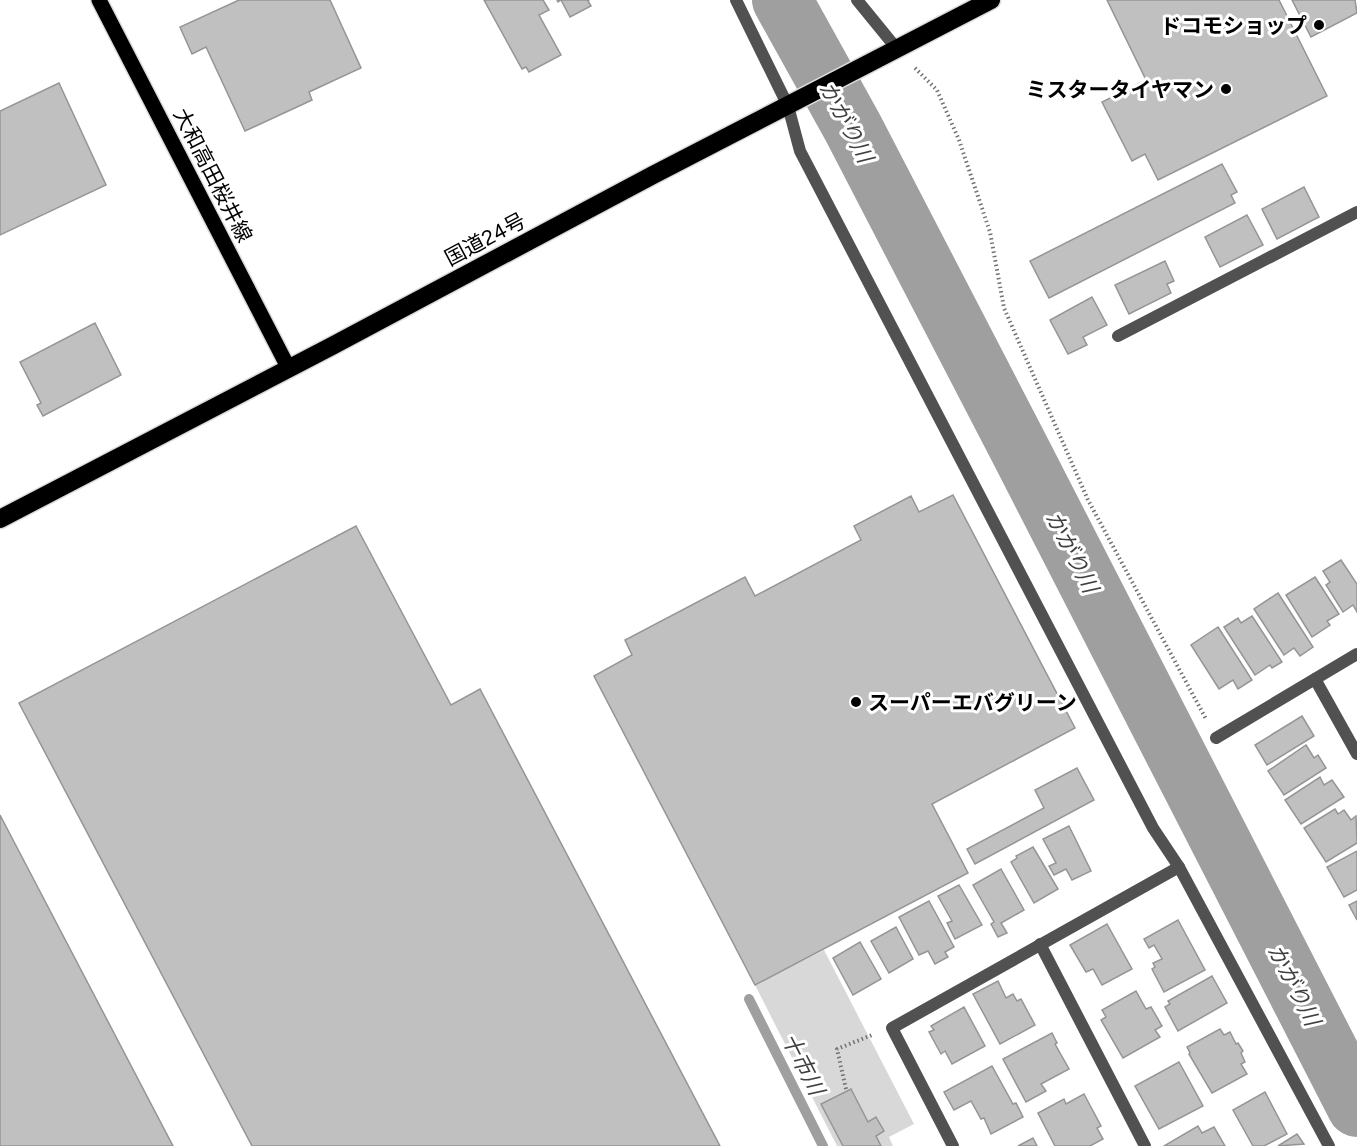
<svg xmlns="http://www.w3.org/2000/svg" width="1357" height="1146" viewBox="0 0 1357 1146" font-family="Figtree,'Noto Sans JP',sans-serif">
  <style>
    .green { fill: #d8d8d8 }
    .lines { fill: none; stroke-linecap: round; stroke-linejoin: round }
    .stream { stroke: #9f9f9f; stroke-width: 10 }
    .river { stroke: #9f9f9f; stroke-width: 60 }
    .building { fill: #c0c0c0; stroke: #959595; stroke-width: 1.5 }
    .primary-casing { stroke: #dbdbdb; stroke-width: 18 }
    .highway-casing { stroke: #dbdbdb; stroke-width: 21 }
    .path { stroke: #737373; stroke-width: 4; stroke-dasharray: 1.5 3; stroke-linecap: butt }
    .street { stroke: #515151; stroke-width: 12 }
    .primary { stroke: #000; stroke-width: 15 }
    .highway { stroke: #000; stroke-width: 18 }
    .poi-dot { fill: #000; stroke: #fff; stroke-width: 2 }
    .labels { text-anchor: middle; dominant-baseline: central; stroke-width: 6; stroke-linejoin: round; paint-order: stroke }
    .poi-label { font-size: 21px; font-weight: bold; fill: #000; stroke: #fff; text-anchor: end }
    .street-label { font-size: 21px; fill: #000; stroke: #fff }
    .water-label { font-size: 22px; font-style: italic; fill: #404040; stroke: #fff }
  </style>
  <rect width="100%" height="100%" fill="#fff"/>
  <path class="green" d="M824,950L914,1124L889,1137L893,1146H837L755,985Z"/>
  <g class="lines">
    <path class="stream" d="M749,999L823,1146"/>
    <path class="river" d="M782,0L853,128L1021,452L1357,1107"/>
  </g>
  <g class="building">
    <path d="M239,0H330L361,68L309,92L312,100L245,131L206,47L192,54L180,27Z"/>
    <path d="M484,0H543L549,10L539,15L561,55L529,72L526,67L522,69Z"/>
    <path d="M557,0H589L588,1L591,6L570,17L561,0L558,2Z"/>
    <path d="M1107,0H1279L1327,96L1158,180L1145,154L1132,161L1102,102L1146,80Z"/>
    <path d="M1292,0H1355L1357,13L1311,37Z"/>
    <path d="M59,83L106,185L0,235V111Z"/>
    <path d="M1222,164L1237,192L1231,195L1235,203L1049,298L1030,261Z"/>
    <path d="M1304,187L1319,217L1277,239L1262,209Z"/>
    <path d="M1247,215L1263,245L1220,267L1205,237Z"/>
    <path d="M1165,261L1174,281L1167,284L1171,293L1129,314L1115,285Z"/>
    <path d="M1092,297L1107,325L1083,337L1087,345L1068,354L1050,320Z"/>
    <path d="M95,323L121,375L43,416L37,405L41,403L20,362Z"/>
    <path d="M953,495L1075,728L932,804L968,873L755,985L594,676L632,655L625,640L745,577L755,596L861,540L854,526L911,496L919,512Z"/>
    <path d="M356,526L451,705L480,689L720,1146H252L19,703Z"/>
    <path d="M1341,560L1357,584V612L1353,605L1343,612L1326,585L1330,582L1323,571Z"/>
    <path d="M1315,577L1339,614L1327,621L1330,625L1312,637L1286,595Z"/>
    <path d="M1278,593L1313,647L1300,656L1294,648L1284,655L1254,609Z"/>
    <path d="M1252,616L1282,662L1272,668L1270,665L1255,675L1224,627L1238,618L1241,623Z"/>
    <path d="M1218,627L1252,680L1238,689L1233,680L1219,689L1191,645Z"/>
    <path d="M1302,716L1314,736L1267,765L1255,745Z"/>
    <path d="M1306,745L1314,758L1318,755L1326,768L1284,795L1268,771Z"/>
    <path d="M1077,768L1094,800L975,864L967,849L1044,808L1035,790Z"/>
    <path d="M1320,777L1324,785L1332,780L1344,797L1301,824L1285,800Z"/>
    <path d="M1335,809L1338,814L1344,810L1351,820L1356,816L1357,843L1326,862L1304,828Z"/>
    <path d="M0,815L173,1146H0Z"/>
    <path d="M1069,826L1091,871L1072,880L1066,869L1054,875L1049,866L1056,863L1043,839Z"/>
    <path d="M1033,847L1058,889L1034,903L1011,862L1017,858L1016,856Z"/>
    <path d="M1357,851V890L1344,897L1327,867Z"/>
    <path d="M1001,869L1024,910L1001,923L1007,933L998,937L991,924L994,922L973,885Z"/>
    <path d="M959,885L982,925L955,939L947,923L952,921L938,896Z"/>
    <path d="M929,901L954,947L945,952L948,957L935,964L928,951L919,955L899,917Z"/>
    <path d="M1357,901V920L1349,905Z"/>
    <path d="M1178,920L1205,970L1164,992L1152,969L1155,967L1153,963L1162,959L1154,945L1149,948L1144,939Z"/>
    <path d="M1107,924L1132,969L1102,985L1093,969L1086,972L1070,945Z"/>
    <path d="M896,927L913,959L889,973L871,941Z"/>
    <path d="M860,942L881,979L853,995L833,958Z"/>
    <path d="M1212,976L1227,1003L1178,1031L1165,1007L1170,1004L1168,1001Z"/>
    <path d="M998,981L1006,998L1013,994L1017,1001L1021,999L1035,1025L1000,1044L973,994Z"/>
    <path d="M1136,991L1146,1009L1151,1007L1162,1026L1155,1030L1160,1037L1123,1058L1101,1020L1106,1017L1102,1010Z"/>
    <path d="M964,1007L985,1046L952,1064L945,1051L941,1054L929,1032L934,1030L931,1026Z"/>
    <path d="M1220,1029L1224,1035L1230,1032L1236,1044L1238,1043L1243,1051L1241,1053L1245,1062L1241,1064L1247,1074L1212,1093L1189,1054L1190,1053L1187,1047Z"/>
    <path d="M1052,1033L1057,1043L1055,1044L1069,1069L1041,1084L1046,1091L1026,1102L1003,1059Z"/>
    <path d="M1179,1062L1203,1106L1159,1129L1135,1086Z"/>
    <path d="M992,1066L1013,1104L1016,1103L1023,1117L991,1134L984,1118L981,1119L971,1101L954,1110L944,1092Z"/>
    <path d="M851,1089L868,1122L876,1117L884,1131L876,1136L881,1146H843L821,1104Z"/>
    <path d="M1265,1092L1287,1134L1264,1146H1253L1233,1110Z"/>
    <path d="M1084,1094L1101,1126L1097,1128L1103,1139L1090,1146H1055L1038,1113L1064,1099L1066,1104Z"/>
    <path d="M1198,1126L1202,1133L1214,1127L1225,1146H1164Z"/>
    <path d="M1297,1134L1304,1144L1278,1146Z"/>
    <path d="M1033,1138L1037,1146H1018Z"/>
  </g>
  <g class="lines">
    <defs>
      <path id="primary" d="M99,0L289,369"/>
      <path id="highway" d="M0,519L332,346L653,175L991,0"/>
    </defs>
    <use href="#primary" class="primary-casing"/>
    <use href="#highway" class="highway-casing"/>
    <g class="path">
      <path d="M915,68L937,90L959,140L990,232L1004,308L1088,500L1206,719"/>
      <path d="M846,1089L837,1049L872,1035"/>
    </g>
    <g class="street">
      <path d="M736,0L788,106L800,151L1153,828L1179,867L1329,1146"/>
      <path d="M857,0L897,49"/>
      <path d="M1118,336L1357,212"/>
      <path d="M1315,679L1357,754"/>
      <path d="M1216,738L1357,654"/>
      <path d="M1040,944L1145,1146"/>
      <path d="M953,1146L892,1028L1179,867"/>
    </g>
    <use href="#primary" class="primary"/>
    <use href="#highway" class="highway"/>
  </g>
  <g class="poi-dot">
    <circle cx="1319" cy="25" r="6"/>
    <circle cx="1226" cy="89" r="6"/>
    <circle cx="856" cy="702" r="6"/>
  </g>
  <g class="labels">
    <g class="poi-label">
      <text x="1307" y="25">ドコモショップ</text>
      <text x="1214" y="89">ミスタータイヤマン</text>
      <text x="868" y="702" text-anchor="start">スーパーエバグリーン</text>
    </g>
    <g class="street-label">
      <text transform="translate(213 175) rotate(63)">大和高田桜井線</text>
      <text transform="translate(485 239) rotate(-28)">国道24号</text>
    </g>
    <g class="water-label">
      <text transform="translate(846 122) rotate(62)">かがり川</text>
      <text transform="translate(1072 552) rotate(63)">かがり川</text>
      <text transform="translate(1294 985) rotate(63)">かがり川</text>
      <text transform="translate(803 1064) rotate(63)">十市川</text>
    </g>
  </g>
</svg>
